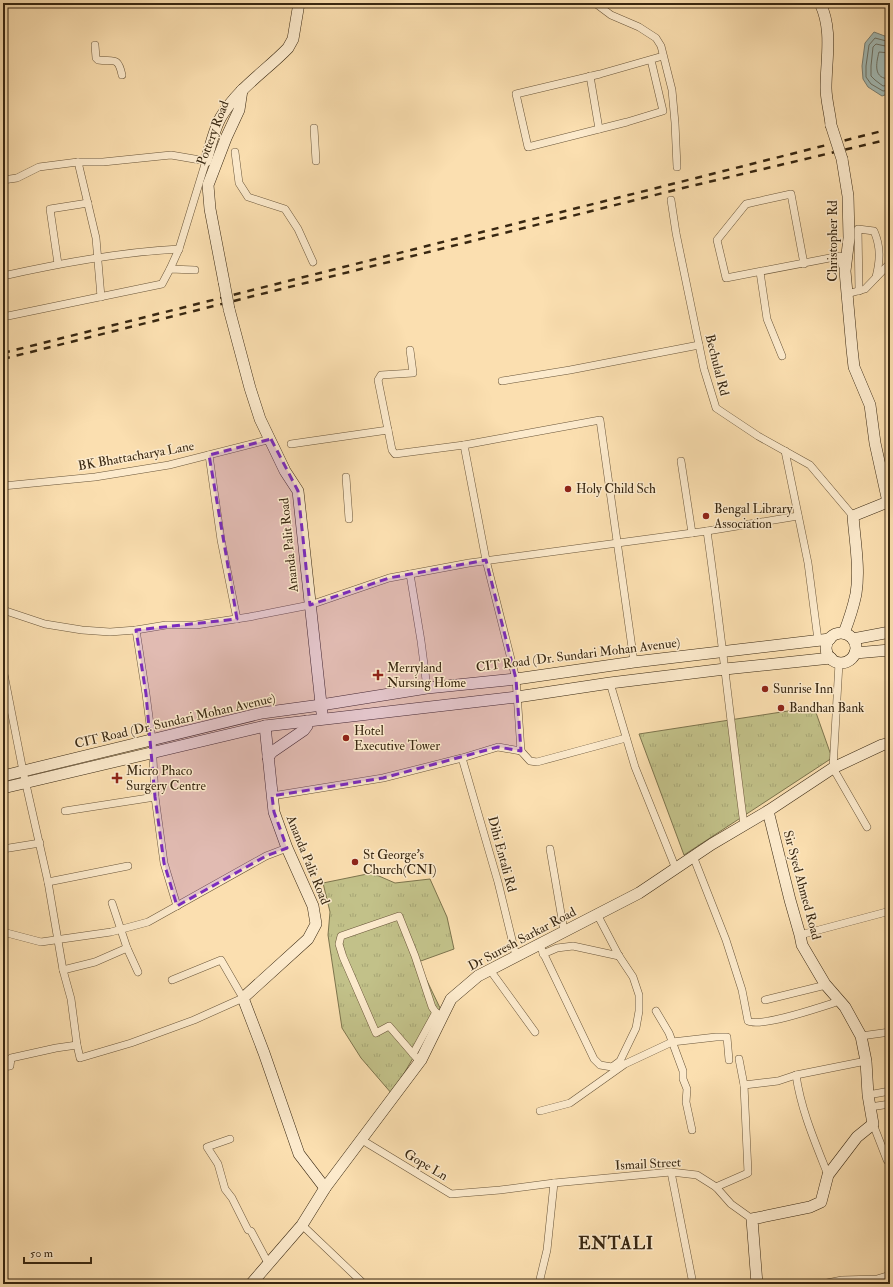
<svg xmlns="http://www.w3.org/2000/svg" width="893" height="1287" viewBox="0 0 893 1287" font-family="'IM FELL Double Pica',serif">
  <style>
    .grass { fill: url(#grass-tufts); stroke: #7d744d }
    .water { fill: #a2bab5; stroke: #787f73 }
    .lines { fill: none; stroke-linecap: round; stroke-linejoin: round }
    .shore { stroke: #6d7063; stroke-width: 1 }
    .street-casing { stroke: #695539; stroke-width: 8 }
    .secondary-casing { stroke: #382711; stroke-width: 12 }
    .street { stroke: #fceacc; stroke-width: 7 }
    .secondary { stroke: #fceacc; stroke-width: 11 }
    .rail { stroke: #382711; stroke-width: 2.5; stroke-dasharray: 7 7; stroke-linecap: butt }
    .secondary-bridge-casing { stroke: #382711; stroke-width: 12; stroke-linecap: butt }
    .secondary-bridge { stroke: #fceacc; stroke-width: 11 }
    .marked { fill: #7b2cbf; fill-opacity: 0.2; stroke: #7b2cbf; stroke-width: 3; stroke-dasharray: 8 5; stroke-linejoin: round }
    .poi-dot { fill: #8f2418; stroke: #fceacc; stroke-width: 1.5 }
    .labels { text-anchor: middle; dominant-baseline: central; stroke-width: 3; stroke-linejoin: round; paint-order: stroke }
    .street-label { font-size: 13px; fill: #382711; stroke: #fceacc }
    .poi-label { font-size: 13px; fill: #382711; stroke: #fceacc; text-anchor: start }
    .district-label { font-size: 17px; font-weight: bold; letter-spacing: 1px; fill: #382711; stroke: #fceacc }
  </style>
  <defs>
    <pattern id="grass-tufts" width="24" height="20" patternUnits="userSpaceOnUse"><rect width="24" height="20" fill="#c2c189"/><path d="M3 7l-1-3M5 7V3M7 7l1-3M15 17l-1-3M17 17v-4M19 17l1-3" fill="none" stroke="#a7a675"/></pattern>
  </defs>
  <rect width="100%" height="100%" fill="#fbdfb0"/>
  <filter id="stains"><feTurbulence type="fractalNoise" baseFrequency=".005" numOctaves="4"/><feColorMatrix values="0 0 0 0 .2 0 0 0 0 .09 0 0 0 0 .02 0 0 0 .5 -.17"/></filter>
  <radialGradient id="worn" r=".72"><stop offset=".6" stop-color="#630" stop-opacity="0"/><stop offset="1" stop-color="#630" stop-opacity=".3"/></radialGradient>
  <g class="grass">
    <path d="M814,707L832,758L684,855L639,734Z"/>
    <path d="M372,873L395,883L430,879L447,917L454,949L418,962L441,1010L392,1094L361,1058L342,1028L328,935L330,912L323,883Z"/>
  </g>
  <path class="water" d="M874,32L890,38V93L882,96L868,87L863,79L862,66L865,43Z"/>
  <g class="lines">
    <g class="shore">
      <path d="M890,42L875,38L869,45L866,66V77L871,84L883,91L890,90"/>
      <path d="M890,47L876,44L873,47L871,66V76L875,80L883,86L890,85"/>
      <path d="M890,53L879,52C876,64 873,79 890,79"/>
    </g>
    <defs>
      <g id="street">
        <path d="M595,3L611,15L639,27L656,38L661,46L672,90L675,123L677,167"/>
        <path d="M95,45L96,58L98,60C114,62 118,56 122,75"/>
        <path d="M651,60L663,111L627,122L528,147L516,94L600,74L663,56"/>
        <path d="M590,76L599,129"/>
        <path d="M314,128L316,161"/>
        <path d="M235,152L239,183L248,197L285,209L298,229L313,262"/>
        <path d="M78,162L96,238L101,297"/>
        <path d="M3,180L17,178L39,167L78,162H103L171,155L206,161L179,249L170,269"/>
        <path d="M671,200L676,233L704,369L716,408L758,436L810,465L853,516"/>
        <path d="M58,264L50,209L88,203"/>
        <path d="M804,264L791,194L746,204L717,240L726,278L840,256L842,265"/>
        <path d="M760,272L767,319L782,356"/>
        <path d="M3,276C61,263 120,252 179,249"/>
        <path d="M846,291L847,294L865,289L890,263"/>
        <path d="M859,291L858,229L874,231C881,247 880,261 876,277"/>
        <path d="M3,308V317"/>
        <path d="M3,317L162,284L170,269L195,270"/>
        <path d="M502,381L570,370L699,345"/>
        <path d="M388,430L378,380L381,375L413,373L410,350"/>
        <path d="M291,444L388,430L392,450L395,454L464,445"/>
        <path d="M785,451L808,563L818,640"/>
        <path d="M209,455L221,540L237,619"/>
        <path d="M681,461L692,533"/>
        <path d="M346,477L349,519"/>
        <path d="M3,486L95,477L169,465L271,439"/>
        <path d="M707,531C721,629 731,727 744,825"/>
        <path d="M410,574L421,641L427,688"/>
        <path d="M3,610L45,624L82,630L110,632L136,630L166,625H196L249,617L310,605L389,578L469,563L707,531L798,516"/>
        <path d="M136,630L146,694L152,740L155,797L164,863L177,906"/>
        <path d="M839,663L833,768L867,827"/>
        <path d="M3,669L23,771L48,882L63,970L71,999L77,1045L80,1058L131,1043L194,1020L243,998L221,960L172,980"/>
        <path d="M610,683L635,767L676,869"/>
        <path d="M521,751L530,761L537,762L626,738"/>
        <path d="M462,758L498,882L516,956"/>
        <path d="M272,796L383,778L462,758L498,747L521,751L516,679L486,560L464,445L600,420L634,662"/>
        <path d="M65,811L155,797"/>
        <path d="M3,849L40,843"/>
        <path d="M550,849L564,931"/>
        <path d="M693,856L726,940L742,990L748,1021C761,1028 824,1006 840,1001"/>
        <path d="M48,882L128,866"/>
        <path d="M112,903L127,948L138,972"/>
        <path d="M3,932L41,942L111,932L148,922L266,856L287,848"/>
        <path d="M800,935L890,911"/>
        <path d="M539,944L594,1059L600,1065L612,1067L620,1061L636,1028L639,1011V995L633,977L619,956L597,914"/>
        <path d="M543,954L557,948L573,946L619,956"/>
        <path d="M63,970L95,962L127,948"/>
        <path d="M490,970L535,1032"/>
        <path d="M765,1000L826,985"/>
        <path d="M656,1011L669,1033L683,1071V1079L687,1089L686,1102L692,1130"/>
        <path d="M861,1036L890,1032"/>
        <path d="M413,1054L436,1012"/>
        <path d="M420,1062L389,1026L376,1033L343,957L339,944L341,936L399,916L415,956L432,1007L441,1020"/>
        <path d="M3,1067L10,1066L11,1058L56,1048L77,1045"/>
        <path d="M796,1075C801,1110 815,1142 828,1175"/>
        <path d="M744,1085L778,1081L796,1075L866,1061"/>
        <path d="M868,1095L890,1091"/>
        <path d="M870,1107L890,1104"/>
        <path d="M540,1111L570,1103L625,1064L672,1042L716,1037H727L729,1060"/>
        <path d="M873,1124L887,1160L890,1164"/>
        <path d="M230,1139L207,1147L218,1164L225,1189L232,1198L248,1230L251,1231L268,1263"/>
        <path d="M362,1140L451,1194L500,1190L554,1183L671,1172L697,1175L716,1187L731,1204L752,1219"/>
        <path d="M671,1172L693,1284"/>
        <path d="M716,1187L748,1173L744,1085L739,1059"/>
        <path d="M302,1225L364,1284"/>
        <path d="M541,1284L540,1279L547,1250L554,1183"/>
        <path d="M822,1284L842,1280L877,1279L890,1275"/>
      </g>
      <g id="secondary">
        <path d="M820,3C833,30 826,59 826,88C826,100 830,113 831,125"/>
        <path d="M842,159L848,196L849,238L845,271L852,349L854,367L870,405L875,443L888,502"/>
        <path d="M206,161C210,148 214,129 221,117C238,88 266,71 288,48L293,39L299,3"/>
        <path d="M224,282L210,209L208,185L226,138L239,110L242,90"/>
        <path d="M229,309L250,388L260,419L285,471L298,491L322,713"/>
        <path d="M844,633C849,620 853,608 856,594C860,569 855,542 853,516L890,501"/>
        <circle cx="841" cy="648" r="15"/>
        <path d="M853,639L890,632"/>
        <path d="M855,653L890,650"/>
        <path d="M265,726L274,812L287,848L313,906L316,924L308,939L243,998L264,1053L299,1154L325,1188"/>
        <path d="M268,757L272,752L304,730L307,726V721"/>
        <path d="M3,776L262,713L321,705L427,688L516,679L634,662L830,639"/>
        <path d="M3,788L265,726L517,697L610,683L725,669L831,658"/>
        <path d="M251,1284L302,1225L325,1188L421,1060L451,999L478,976L639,893L712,844L768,811L833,768L882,745L890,743"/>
        <path d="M757,1284L752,1219L810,1207L821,1202L828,1175L857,1137L873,1124L868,1095L866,1061L861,1036L845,1007L825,984L802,945L800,935L790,900L768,811"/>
      </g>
    </defs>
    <use href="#street" class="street-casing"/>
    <use href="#secondary" class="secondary-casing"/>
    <use href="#street" class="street"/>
    <use href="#secondary" class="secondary"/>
    <g class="rail">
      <path d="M882,3L890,8"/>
      <path d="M3,353L890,129"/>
      <path d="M3,359L683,188L890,139"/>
    </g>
    <defs>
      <g id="secondary-bridge">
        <path d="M831,125L842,159"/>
        <path d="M224,282L229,309"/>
      </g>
    </defs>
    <use href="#secondary-bridge" class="secondary-bridge-casing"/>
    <use href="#secondary-bridge" class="secondary-bridge"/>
  </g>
  <path class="marked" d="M271,439L298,491L310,605L389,578L486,560L516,679L521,751L498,747L383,778L272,796L274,812L287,848L266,856L177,906L164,863L155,797L146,694L136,630L237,619L209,455Z"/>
  <g class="poi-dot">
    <circle cx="568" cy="489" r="4"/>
    <circle cx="706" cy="516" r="4"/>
    <path d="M376 669h4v4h4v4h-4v4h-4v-4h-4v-4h4z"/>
    <circle cx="765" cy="689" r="4"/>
    <circle cx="781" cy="708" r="4"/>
    <circle cx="346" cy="738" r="4"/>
    <path d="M115 772h4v4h4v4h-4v4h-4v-4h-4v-4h4z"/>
    <circle cx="355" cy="862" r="4"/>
  </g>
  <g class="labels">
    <g class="street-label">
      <text transform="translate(213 133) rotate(-69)">Pottery Road</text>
      <text transform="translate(833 241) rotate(-90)">Christopher Rd</text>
      <text transform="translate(717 365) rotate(76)">Bechulal Rd</text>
      <text transform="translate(136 456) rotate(-10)">BK Bhattacharya Lane</text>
      <text transform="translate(289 545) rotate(-96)">Ananda Palit Road</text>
      <text transform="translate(578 655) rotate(-7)">CIT Road (Dr. Sundari Mohan Avenue)</text>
      <text transform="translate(175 721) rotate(-13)">CIT Road (Dr. Sundari Mohan Avenue)</text>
      <text transform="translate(502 854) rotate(75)">Dihi Entali Rd</text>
      <text transform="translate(308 860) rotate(68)">Ananda Palit Road</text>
      <text transform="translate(802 885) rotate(75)">Sir Syed Ahmed Road</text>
      <text transform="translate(522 939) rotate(-28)">Dr Suresh Sarkar Road</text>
      <text transform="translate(648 1164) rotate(-3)">Ismail Street</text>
      <text transform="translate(426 1165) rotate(31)">Gope Ln</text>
    </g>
    <g class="poi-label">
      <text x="576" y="489">Holy Child Sch</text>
      <text x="714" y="509">Bengal Library<tspan x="714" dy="15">Association</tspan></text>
      <text x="387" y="668">Merryland<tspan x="387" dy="15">Nursing Home</tspan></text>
      <text x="773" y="689">Sunrise Inn</text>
      <text x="789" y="708">Bandhan Bank</text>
      <text x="354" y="731">Hotel<tspan x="354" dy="15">Executive Tower</tspan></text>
      <text x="126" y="771">Micro Phaco<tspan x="126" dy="15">Surgery Centre</tspan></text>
      <text x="363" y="855">St George's<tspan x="363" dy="15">Church(CNI)</tspan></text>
    </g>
    <g class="district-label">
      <text x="616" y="1243">ENTALI</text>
    </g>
  </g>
  <rect width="893" height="1287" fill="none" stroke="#fbdfb0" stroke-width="16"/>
  <rect x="4" y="4" width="885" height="1279" fill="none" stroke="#382711" stroke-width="2"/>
  <rect x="8" y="8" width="877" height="1271" fill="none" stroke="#382711"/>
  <path d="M24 1257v6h67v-6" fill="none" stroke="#382711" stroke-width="2"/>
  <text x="30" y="1257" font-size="12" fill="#382711" stroke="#fceacc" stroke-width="3" paint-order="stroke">50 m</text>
  <rect width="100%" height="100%" filter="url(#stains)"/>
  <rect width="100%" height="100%" fill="url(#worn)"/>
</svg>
